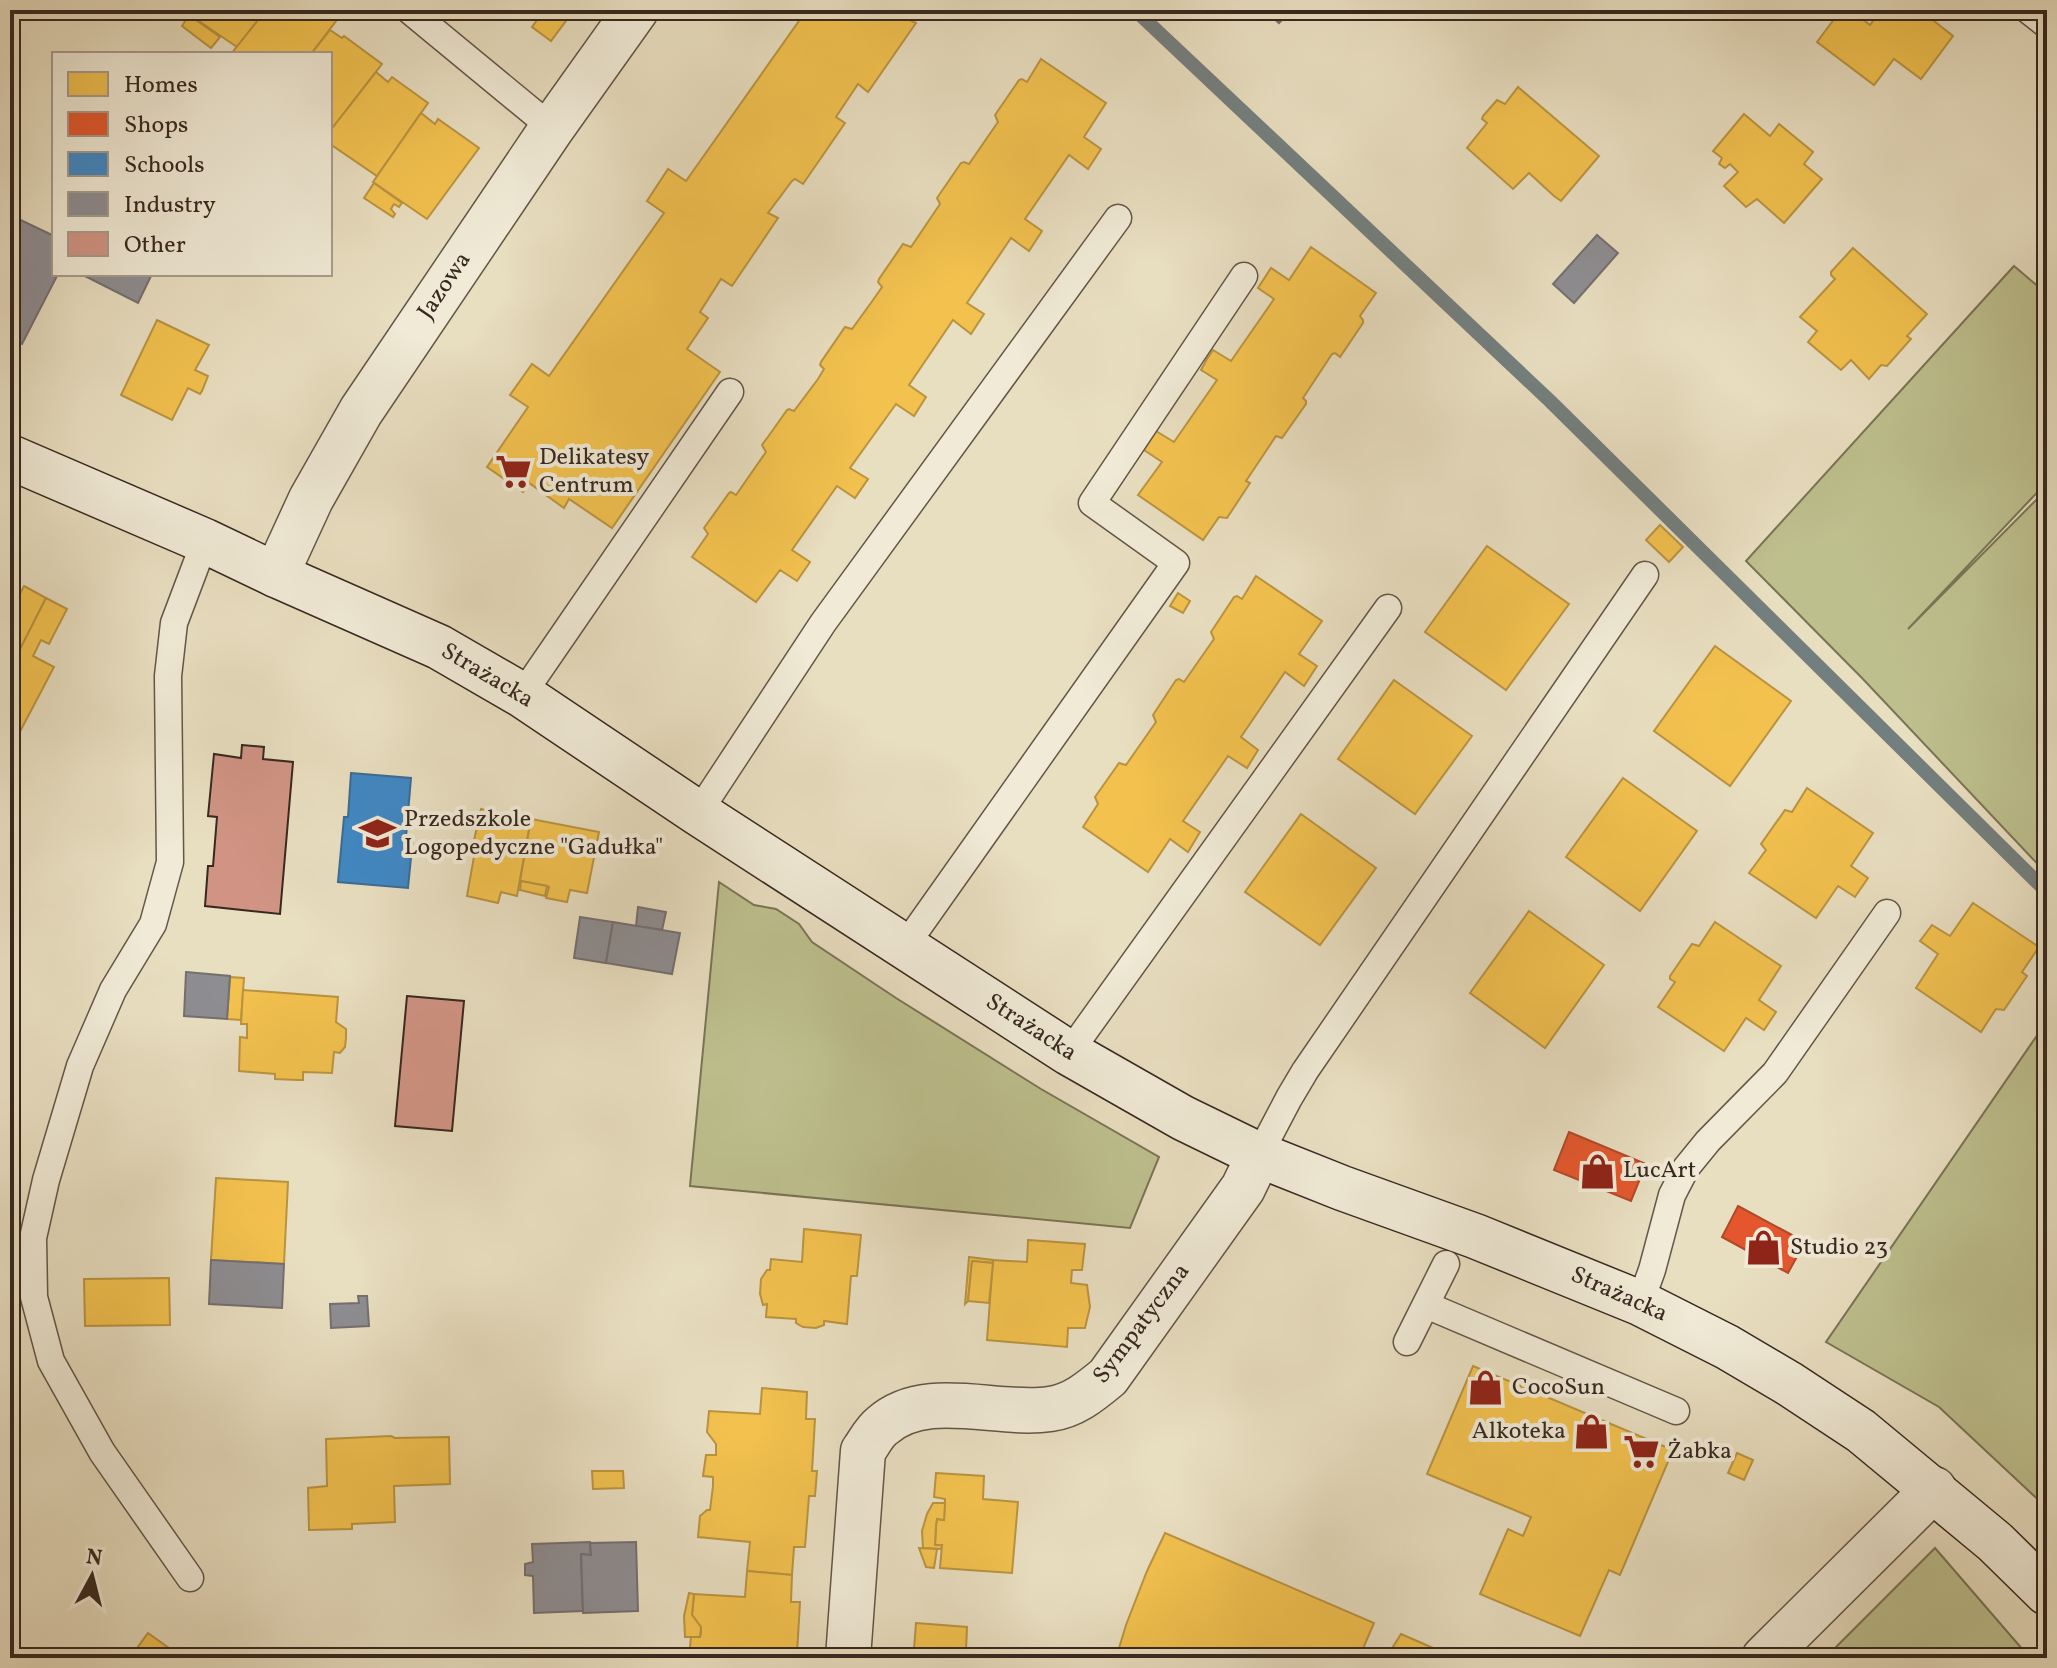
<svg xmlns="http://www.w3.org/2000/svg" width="2057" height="1668" viewBox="0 0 2057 1668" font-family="Vollkorn,serif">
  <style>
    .green { fill: #bdbf8d; stroke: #7a7456; stroke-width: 2 }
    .homes { fill: #f2c14e; stroke: #ba9340; stroke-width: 2 }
    .shops { fill: #e4572e; stroke: #b0492a; stroke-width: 2 }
    .schools { fill: #3f88c5; stroke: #3d6b94; stroke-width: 2 }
    .industry { fill: #8d8d92; stroke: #746f70; stroke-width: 2 }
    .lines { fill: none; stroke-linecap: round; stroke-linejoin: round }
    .stream { stroke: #737f7e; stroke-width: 14 }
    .building { fill: #d19484; stroke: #382820; stroke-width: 2 }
    .lane-casing { stroke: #645648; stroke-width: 29 }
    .street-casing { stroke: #645648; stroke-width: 47 }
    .secondary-casing { stroke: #382820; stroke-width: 47 }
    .lane { stroke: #f0ead6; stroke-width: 26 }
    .street { stroke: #f0ead6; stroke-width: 44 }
    .secondary { stroke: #f0ead6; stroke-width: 44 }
    .labels { text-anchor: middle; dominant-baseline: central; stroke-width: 8; stroke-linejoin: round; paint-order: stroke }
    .street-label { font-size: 24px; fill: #382820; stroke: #f0ead6 }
    .poi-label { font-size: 24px; fill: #382820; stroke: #f0ead6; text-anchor: start }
  </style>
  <rect width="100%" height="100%" fill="#e8dec0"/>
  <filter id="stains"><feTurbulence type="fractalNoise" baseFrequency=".0025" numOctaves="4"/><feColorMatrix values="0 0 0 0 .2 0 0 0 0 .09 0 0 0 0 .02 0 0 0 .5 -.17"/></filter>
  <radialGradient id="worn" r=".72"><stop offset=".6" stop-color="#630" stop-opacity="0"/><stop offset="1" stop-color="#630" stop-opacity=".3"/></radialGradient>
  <g class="green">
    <path d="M2014,266L2047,294V482L1908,629L2047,489V874L1862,678L1746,561Z"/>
    <path d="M719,882L754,905L776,909L799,924L812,942L896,998L1041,1089L1159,1157L1130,1228L690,1186Z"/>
    <path d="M2047,1021V1508L1939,1407L1826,1342Z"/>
    <path d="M1935,1548L2030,1658H1825Z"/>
  </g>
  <g class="homes">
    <path d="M189,10H266L237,47L187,13Z"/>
    <path d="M266,10H317L336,21L311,54H231Z"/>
    <path d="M537,10H574L551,41L532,27L542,13Z"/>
    <path d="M790,10H912L905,18L916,23L868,92L858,84L836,117L845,123L803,184L795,179L792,181L768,213L778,218L732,286L721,279L700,312L708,318L687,349L720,372L612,528L569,499L564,508L529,483L523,492L487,467L528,407L510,395L532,364L549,376L664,213L647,201L668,169L686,181L801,18Z"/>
    <path d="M1841,10H1851L1870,25L1881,10H1920L1953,36L1921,79L1894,59L1874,85L1817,42Z"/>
    <path d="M189,15L220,37L211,48L182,26Z"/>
    <path d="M330,30L342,38L344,36L382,64L330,131V54H311Z"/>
    <path d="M1041,59L1106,103L1084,137L1101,149L1088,169L1069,155L1025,219L1042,231L1029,251L1011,238L967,303L984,314L971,334L953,320L909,385L926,397L914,416L896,404L850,468L868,479L855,498L837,486L792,550L810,562L797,581L780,570L756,602L692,557L708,534L704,528L729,493L731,492L736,495L766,452L762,445L770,434L787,410L789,409L794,411L818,379L824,369L820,365L821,362L845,327L852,329L873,300L882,287L878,282L879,279L903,244L911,247L940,204L937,198L961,163L964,162L969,164L998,122L995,115L1019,80L1022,79L1027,82Z"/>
    <path d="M376,72L388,82L392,77L428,103L377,176L330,144V131Z"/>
    <path d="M1518,87L1599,156L1561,201L1554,196L1529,173L1513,189L1467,148L1487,123L1482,119L1483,116L1497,100L1505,104Z"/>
    <path d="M421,113L435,124L438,119L479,148L427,219L373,182Z"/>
    <path d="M1744,114L1770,136L1779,124L1813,152L1804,164L1822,179L1784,223L1757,199L1746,207L1724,186L1738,172L1730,164L1725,168L1719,164L1722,158L1713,151Z"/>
    <path d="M374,183L402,203L399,207L394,204L391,209L395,214L393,217L364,198Z"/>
    <path d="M1311,247L1376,293L1360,316L1363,320V323L1340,357L1335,353L1332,354L1303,398L1306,401V404L1282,438L1276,436L1246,481L1250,483L1227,518L1219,517L1203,540L1138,495L1162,462L1144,450L1156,431L1174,442L1217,380L1201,370L1207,359L1213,350L1231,361L1274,299L1258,288L1271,268L1289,280Z"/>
    <path d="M1853,248L1927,314L1907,336L1911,339L1887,366L1881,365L1869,379L1851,360L1841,370L1808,342L1817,331L1800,317L1835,279L1831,275V272Z"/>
    <path d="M157,320L209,345L195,370L208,376L202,391L200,394L188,388L172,420L121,395Z"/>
    <path d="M1660,525L1683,547L1669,562L1646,540Z"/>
    <path d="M1487,546L1569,604L1506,690L1425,632Z"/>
    <path d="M1256,576L1322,621L1299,654L1317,666L1304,686L1285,672L1241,737L1258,750L1247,768L1228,756L1183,821L1200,832L1188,852L1170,839L1148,872L1083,827L1098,804L1095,797L1119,763L1126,765L1156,722L1153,715L1176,680L1179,679L1184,682L1214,639L1211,632L1234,597L1237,596L1242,599Z"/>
    <path d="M24,586L46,598L10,669V632L13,627L10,625V613Z"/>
    <path d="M1178,593L1190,601L1183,613L1170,606Z"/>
    <path d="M46,598L67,609L49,644L41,640L33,656L54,667L14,743L10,740V669Z"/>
    <path d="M1715,646L1791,701L1730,786L1654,731Z"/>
    <path d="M1394,680L1472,736L1415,814L1338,759Z"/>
    <path d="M1623,778L1697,831L1640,911L1566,857Z"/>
    <path d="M1807,788L1873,833L1851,866L1868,878L1855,897L1838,886L1816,918L1749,873L1766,850L1761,844L1785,810L1792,812Z"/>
    <path d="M481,809L531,819L517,896L501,892L498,903L467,896L475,851L472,850L473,845Z"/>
    <path d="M1301,814L1376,868L1320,945L1245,892Z"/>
    <path d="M531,819L599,832L587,893L570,890L567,902L546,898L549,887L547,886L520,881Z"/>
    <path d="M521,881L547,886L545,896L520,890Z"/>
    <path d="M1973,903L2039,947L2022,972L2027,976L2004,1010L1996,1009L1981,1032L1916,988L1938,954L1920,941L1932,925L1950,936Z"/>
    <path d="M1529,911L1604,965L1545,1048L1470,993Z"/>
    <path d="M1715,922L1781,966L1759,1000L1776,1012L1764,1030L1746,1018L1724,1051L1658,1007L1675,982L1670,979V976L1692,944L1699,946Z"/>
    <path d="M230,977L244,978L241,1020L227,1019Z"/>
    <path d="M243,990L338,997L336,1022L346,1029V1038L345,1047L340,1053L334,1052L332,1073L303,1072V1080H298L275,1079V1074L239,1071L240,1037L247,1038V1024H241Z"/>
    <path d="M216,1178L288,1182L284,1264L211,1260Z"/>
    <path d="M804,1229L861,1235L857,1276H851L847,1324L824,1321V1325L816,1328L803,1327L796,1323V1319L766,1317L767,1304L763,1305L760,1294L761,1279L767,1270H770L771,1259L802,1262Z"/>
    <path d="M1028,1240L1085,1244L1082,1270H1072L1071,1283L1087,1285L1090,1307L1085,1328H1068L1067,1347L987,1340L993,1260L1027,1262Z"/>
    <path d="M969,1257L993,1260V1263L972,1261L968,1301L965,1304Z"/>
    <path d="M972,1261L993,1263L989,1303L968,1301Z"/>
    <path d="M169,1278L170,1325L85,1326L84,1279Z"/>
    <path d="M1473,1366L1673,1450L1620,1575L1609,1570L1580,1636L1480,1594L1508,1529L1523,1536L1531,1517L1427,1474Z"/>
    <path d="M762,1388L807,1392L806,1419H815L812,1471H817L815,1496H809L805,1547H794L792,1575L747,1571L750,1542L698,1537L700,1516L707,1510H710L713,1486V1477L703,1476L706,1455H716V1444L707,1432L709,1411L760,1414Z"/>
    <path d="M391,1436L395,1438L449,1437L450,1484L394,1486L395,1522L352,1524V1529L309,1530L308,1488L327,1486L326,1439Z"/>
    <path d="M1737,1453L1753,1460L1744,1480L1728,1473Z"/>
    <path d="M592,1471H623L624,1488L593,1489Z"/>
    <path d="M936,1473L984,1476L983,1499L1018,1502L1012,1573L940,1568L942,1545H935L936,1525L937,1519L944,1520L945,1499L934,1497Z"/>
    <path d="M933,1503H945L944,1520L937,1519L936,1525L935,1545H942L941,1549L923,1548L922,1531L927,1514Z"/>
    <path d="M1165,1533L1374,1623L1359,1658H1231L1211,1650L1208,1658H1116L1126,1625L1147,1571Z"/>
    <path d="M919,1548L937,1549L934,1568L926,1567Z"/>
    <path d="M747,1571L792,1575L791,1602H800L797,1654H802V1658H689L691,1637H700L701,1633V1627L692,1615L694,1594L745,1597Z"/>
    <path d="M689,1593L694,1594L692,1615L701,1627L700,1637H685L684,1616Z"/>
    <path d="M916,1623L967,1627L966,1650L1000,1652V1658H926V1649H914Z"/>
    <path d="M148,1633L183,1658H124L126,1655H132Z"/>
    <path d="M1401,1634L1456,1658H1386Z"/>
  </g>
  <g class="shops">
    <path d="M1569,1132L1646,1164L1631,1201L1554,1170Z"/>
    <path d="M1738,1206L1805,1242L1788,1273L1722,1237Z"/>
  </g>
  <path class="schools" d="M351,773L411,778L406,837H413L408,888L338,882L344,817H348Z"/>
  <g class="industry">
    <path d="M1264,10H1291L1279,23Z"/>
    <path d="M10,215L54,236V274H58L22,344L10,338Z"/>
    <path d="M1597,235L1618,253L1574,303L1553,284Z"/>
    <path d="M81,274H152L138,303Z"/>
    <path d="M638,907L666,912L662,930L636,926Z"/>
    <path d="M580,917L613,922L606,963L574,958Z"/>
    <path d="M613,922L680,933L672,974L606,963Z"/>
    <path d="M186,972L230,976L227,1019L184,1016Z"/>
    <path d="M211,1260L284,1264L282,1308L209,1304Z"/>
    <path d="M358,1296H367L369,1326L331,1328L330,1304L359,1303Z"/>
    <path d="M590,1542L591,1555L581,1554L583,1611L534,1613L533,1576L525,1575V1564L533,1562L532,1544Z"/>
    <path d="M636,1542L638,1611L583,1613L581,1554L591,1555L590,1543Z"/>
  </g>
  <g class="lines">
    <path class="stream" d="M1135,10L1550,401L2047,892"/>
  </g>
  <g class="building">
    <path d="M242,745L264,747L263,759L293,762L280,914L205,906L208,866H213L217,817L208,816L214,754L241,758Z"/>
    <path d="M407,996L464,1001L452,1131L395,1126Z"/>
  </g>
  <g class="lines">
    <defs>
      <g id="lane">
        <path d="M409,10L552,128"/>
        <path d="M2028,10L2047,25"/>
        <path d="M522,695L730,392"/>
        <path d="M698,813L823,623L1118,218"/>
        <path d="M905,946L1176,563L1092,503L1244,276"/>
        <path d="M1069,1053L1388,608"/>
        <path d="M1259,1155L1289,1098L1305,1071L1645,575"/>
        <path d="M1640,1303L1652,1270L1672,1195L1686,1168L1708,1141L1775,1073L1887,913"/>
        <path d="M1426,1305L1676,1411"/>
        <path d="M1407,1342L1446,1264"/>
        <path d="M190,1578L102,1452L51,1361L34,1297L33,1238L46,1180L80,1066L113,990L153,924L170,862L168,676L174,623L205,541"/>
      </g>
      <g id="street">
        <path d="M276,575L311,499L361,411L552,128L636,10"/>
        <path d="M848,1658L863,1451C869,1443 874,1432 882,1426C926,1387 996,1417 1050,1409C1073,1406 1090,1392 1108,1377L1243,1188L1259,1155"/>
        <path d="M1764,1658L1934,1489"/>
      </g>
      <path id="secondary" d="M10,457L205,541L276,575L439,647L522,695L698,813L1069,1053L1183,1118L1259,1155L1342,1188L1475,1236L1640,1303L1727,1347L1788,1383L1861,1431L1995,1542L2047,1593"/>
    </defs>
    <use href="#lane" class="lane-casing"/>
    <use href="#street" class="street-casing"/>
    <use href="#secondary" class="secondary-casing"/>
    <use href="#lane" class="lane"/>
    <use href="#street" class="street"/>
    <use href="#secondary" class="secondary"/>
  </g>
  <defs>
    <symbol id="supermarket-bare" viewBox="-9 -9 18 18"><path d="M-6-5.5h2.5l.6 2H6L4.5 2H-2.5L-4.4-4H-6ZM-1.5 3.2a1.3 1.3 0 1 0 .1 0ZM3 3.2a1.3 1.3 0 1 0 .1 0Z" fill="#8f2418" stroke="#f0ead6" stroke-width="2.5" paint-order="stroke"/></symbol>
    <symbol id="school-bare" viewBox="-9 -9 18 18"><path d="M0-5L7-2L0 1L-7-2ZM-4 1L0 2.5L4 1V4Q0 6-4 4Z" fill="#8f2418" stroke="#f0ead6" stroke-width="2.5" paint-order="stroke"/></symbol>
    <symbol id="shop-bare" viewBox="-9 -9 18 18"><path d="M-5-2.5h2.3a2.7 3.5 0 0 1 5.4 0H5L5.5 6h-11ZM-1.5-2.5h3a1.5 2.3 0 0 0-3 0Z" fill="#8f2418" stroke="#f0ead6" stroke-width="2.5" paint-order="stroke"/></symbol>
  </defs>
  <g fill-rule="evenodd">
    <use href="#supermarket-bare" x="488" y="446" width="51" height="51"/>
    <use href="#school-bare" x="352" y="808" width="51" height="51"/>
    <use href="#shop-bare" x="1572" y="1146" width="51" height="51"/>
    <use href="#shop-bare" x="1738" y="1222" width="51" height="51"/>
    <use href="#shop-bare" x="1460" y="1362" width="51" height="51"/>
    <use href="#shop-bare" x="1566" y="1406" width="51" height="51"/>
    <use href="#supermarket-bare" x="1616" y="1426" width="51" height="51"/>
  </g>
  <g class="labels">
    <g class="street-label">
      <text transform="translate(445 286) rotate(-56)">Jazowa</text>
      <text transform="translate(487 676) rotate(31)">Strażacka</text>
      <text transform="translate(1031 1028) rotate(33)">Strażacka</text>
      <text transform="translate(1619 1295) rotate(24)">Strażacka</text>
      <text transform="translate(1142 1324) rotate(-53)">Sympatyczna</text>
    </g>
    <g class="poi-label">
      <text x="539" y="458">Delikatesy<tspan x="539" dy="28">Centrum</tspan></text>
      <text x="404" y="820">Przedszkole<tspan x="404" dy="28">Logopedyczne "Gadułka"</tspan></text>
      <text x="1623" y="1171">LucArt</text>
      <text x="1790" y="1248">Studio 23</text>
      <text x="1512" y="1388">CocoSun</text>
      <text x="1566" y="1432" text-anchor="end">Alkoteka</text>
      <text x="1667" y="1452">Żabka</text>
    </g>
  </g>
  <rect width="2057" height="1668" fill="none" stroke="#e8dec0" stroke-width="40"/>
  <rect x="12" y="12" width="2033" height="1644" fill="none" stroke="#382820" stroke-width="4"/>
  <rect x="20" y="20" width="2017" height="1628" fill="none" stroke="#382820" stroke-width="2"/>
  <rect x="52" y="52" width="280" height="224" fill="#f0ead6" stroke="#a69c8d" stroke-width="2"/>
  <rect x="68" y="72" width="40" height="24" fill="#f2c14e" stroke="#a69c8d" stroke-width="2"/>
  <text x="124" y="92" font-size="24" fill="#382820">Homes</text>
  <rect x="68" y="112" width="40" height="24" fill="#e4572e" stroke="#a69c8d" stroke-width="2"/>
  <text x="124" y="132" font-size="24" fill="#382820">Shops</text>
  <rect x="68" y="152" width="40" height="24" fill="#3f88c5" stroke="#a69c8d" stroke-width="2"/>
  <text x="124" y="172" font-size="24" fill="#382820">Schools</text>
  <rect x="68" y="192" width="40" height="24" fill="#8d8d92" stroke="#a69c8d" stroke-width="2"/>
  <text x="124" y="212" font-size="24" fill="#382820">Industry</text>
  <rect x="68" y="232" width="40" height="24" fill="#d19484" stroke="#a69c8d" stroke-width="2"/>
  <text x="124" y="252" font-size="24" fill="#382820">Other</text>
  <g transform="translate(92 1576) rotate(7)" stroke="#f0ead6" stroke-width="6" paint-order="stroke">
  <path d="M0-6L14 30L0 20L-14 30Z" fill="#382820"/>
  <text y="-12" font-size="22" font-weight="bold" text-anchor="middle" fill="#382820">N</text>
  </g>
  <rect width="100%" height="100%" filter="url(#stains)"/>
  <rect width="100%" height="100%" fill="url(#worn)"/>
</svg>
